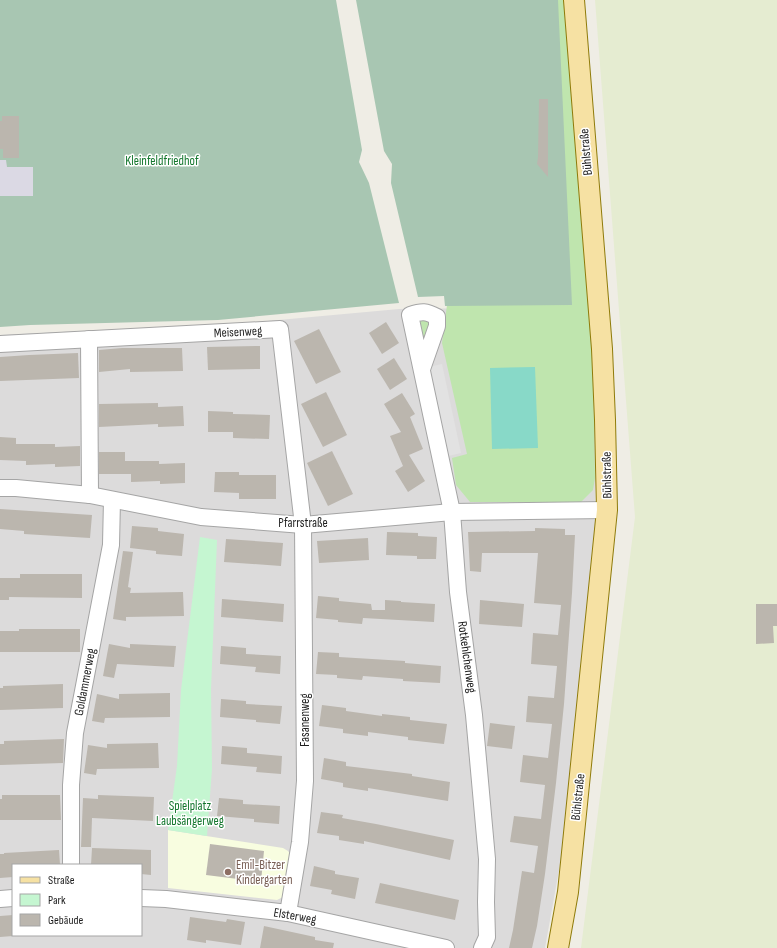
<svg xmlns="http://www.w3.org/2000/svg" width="777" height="948" viewBox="0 0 777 948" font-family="'Sofia Sans Condensed',sans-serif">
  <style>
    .residential { fill: #dcdbdb; fill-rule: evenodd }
    .education { fill: #f8fde0 }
    .farmland { fill: #e5ecd1 }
    .grass { fill: #bfe5ae }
    .cemetery { fill: #a8c6b2 }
    .park { fill: #c5f6d1 }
    .pitch { fill: #88d9c8 }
    .parking { fill: #e2e2e2 }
    .plaza { fill: #dbd9e4 }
    .building { fill: #bbb6ae }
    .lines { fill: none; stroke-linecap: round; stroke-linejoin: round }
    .minor-casing { stroke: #a5a5a5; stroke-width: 18 }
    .major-casing { stroke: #8f7b0a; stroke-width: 22 }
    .minor { stroke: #fff; stroke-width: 16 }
    .major { stroke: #f6e1a3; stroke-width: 20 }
    .education-dot { fill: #8d6e63; stroke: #fff; stroke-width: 1.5 }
    .labels { text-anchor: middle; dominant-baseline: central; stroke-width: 3; stroke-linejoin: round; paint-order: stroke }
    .street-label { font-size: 13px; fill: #1e1e1e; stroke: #fff }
    .park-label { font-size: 13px; fill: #13762d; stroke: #fff }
    .education-label { font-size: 13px; fill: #785e54; stroke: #fff; text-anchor: start }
  </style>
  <rect width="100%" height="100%" fill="#efede5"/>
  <path class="residential" d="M593,307L596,368L595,542L566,831L545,948H0V335L246,323L399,309ZM13,865H141V935H13Z"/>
  <path class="education" d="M168,830L283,848L288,851L291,855L283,897L277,900L168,888Z"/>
  <path class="farmland" d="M595,0H777V948H581L635,517Z"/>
  <g class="grass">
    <path d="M558,0H566L583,213L593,367L595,478L593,490L581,502H470L456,485L452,458L467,454L442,343L447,305Z"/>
    <path d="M420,319L431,321L424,342L419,321Z"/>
  </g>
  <g class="cemetery">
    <path d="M0,0H336L362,150L359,162L369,183L399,303L218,320L30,325L0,327Z"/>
    <path d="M356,0H558L572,305L445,306L444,296L418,297L391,183L392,164L384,151Z"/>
  </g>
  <path class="park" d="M200,537L217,540L211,689L212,769L207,836L168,830L177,766L181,690Z"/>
  <path class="pitch" d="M535,367L538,448L492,449L490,368Z"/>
  <path class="parking" d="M442,364L461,453L448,456L429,367Z"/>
  <path class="plaza" d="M0,160H6L7,167H33V196H0Z"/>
  <g class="building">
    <path d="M539,99H548V177L537,164L538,157Z"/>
    <path d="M2,116H19V158H3V149H0V121H2Z"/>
    <path d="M386,322L399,343L382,354L369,333Z"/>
    <path d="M319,329L341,372L316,384L294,341Z"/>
    <path d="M260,346V369L208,370L207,347Z"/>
    <path d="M122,348H182L183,371L130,372V369L99,372V350Z"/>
    <path d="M78,353L79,378L0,381V357L29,355Z"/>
    <path d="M394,358L407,379L390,390L377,369Z"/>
    <path d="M326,392L347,435L323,447L301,404Z"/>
    <path d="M402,393L415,414L410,417L423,449L409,455L425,481L408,492L395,471L403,466L390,436L401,432L384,404Z"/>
    <path d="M158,403V407L183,406L184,426L158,427V424L99,427V404Z"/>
    <path d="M208,411L233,412V414L270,415L269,439L233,438V432H208Z"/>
    <path d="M0,437L16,438V444H55V447L80,446V466L55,467V464L26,465V461L0,460Z"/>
    <path d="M332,451L353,494L328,506L307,463Z"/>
    <path d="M99,452H125V461H159V464L185,463V483L160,484V481L131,482V474H99Z"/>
    <path d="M215,472H239V475H276V499H239V493L214,492Z"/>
    <path d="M0,509L92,515L90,538L24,534V531L0,529Z"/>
    <path d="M132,526L158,528V531L184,534L182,556L156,554V551L130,548Z"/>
    <path d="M535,528L565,529V535H575L572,593L564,704L556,783L545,874L537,926L532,948H509L513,930L522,871L534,873L538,846L510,842L514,816L541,819L545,785L520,782L523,755L548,758L552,724L526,722L528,696L554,698L557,666L531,664L533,633L558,635L561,605L534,603L538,553H482L481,572L470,571L468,532L535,531Z"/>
    <path d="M387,532L418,533V536L437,537L436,559H417V556L386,555Z"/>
    <path d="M368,538L369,560L319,563L317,541Z"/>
    <path d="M226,539L283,543L281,566L224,562Z"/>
    <path d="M123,551L133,552L128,587L131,588L130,593L183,592L184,616L126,617V621L113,619Z"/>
    <path d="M20,574H82V598L9,597V600H0V578H20Z"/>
    <path d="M318,596L339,598V601L371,604L372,610H385V600L401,601V602L435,604L434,622L363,618L362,624L338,622V620L316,618Z"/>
    <path d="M222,599L284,604L283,622L221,617Z"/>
    <path d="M480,600L524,604L522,627L479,624Z"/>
    <path d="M756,604H777V626H773L774,643L756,644Z"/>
    <path d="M19,629H80V652H0V631H19Z"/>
    <path d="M109,644L130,648V644L176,646L174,667L117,664L114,678L103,676Z"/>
    <path d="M221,646L246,648V654L281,656L280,674L255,672L256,667L220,664Z"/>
    <path d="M318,652L339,653V657L405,661V663L441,666L440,683L403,681V679L363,676L362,680L337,678V675L316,674Z"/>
    <path d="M63,684V708L0,710V688H3V686Z"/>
    <path d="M170,693V717L105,718L104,723L92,721L97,694L119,699V694Z"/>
    <path d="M221,699L246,701V704L282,706L280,724L256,722V720L220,717Z"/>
    <path d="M322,705L346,708V711L382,716V714L410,717V720L447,724L444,744L408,740V737L368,732V736L343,733V729L319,726Z"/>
    <path d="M490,723L515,726L512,749L487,746Z"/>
    <path d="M64,739L63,763L0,765V744H4V741Z"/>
    <path d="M158,743L159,768L97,769L96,775L84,773L88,745L107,748V744Z"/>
    <path d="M222,746L247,748V753L282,756L281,774L256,772L257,767L221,764Z"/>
    <path d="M324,758L346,762V766L412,774V776L450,782L448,801L368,788V791L343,787V783L321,779Z"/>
    <path d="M2,795H60L61,820H0V799H2Z"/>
    <path d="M98,795L154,797L153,821L92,818L91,847H81L83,798L98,799Z"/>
    <path d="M219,798L243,800V804L280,806L279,824L254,822V819L217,816Z"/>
    <path d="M321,812L343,815L342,818L376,824L454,840L450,860L364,841V844L339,840V836L317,833Z"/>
    <path d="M210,844L264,851L261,882L206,875Z"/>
    <path d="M92,848L151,850V875L141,874V865H91Z"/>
    <path d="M59,850L60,865H13V877L0,878V854H4V853Z"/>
    <path d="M314,866L335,871V874L359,878L355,899L331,894L332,890L310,886Z"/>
    <path d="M380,883L459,900L455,920L375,903Z"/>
    <path d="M13,915V936L0,937V916Z"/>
    <path d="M190,917L226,922L227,919L245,922L241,945L206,940V943L187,940Z"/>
    <path d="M264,926L315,937V940L334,943L333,948H260Z"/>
  </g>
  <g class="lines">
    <defs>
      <g id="minor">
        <path d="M89,339L90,495"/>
        <path d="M0,344L280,329L303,525L305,781L300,842L288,913"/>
        <path d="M422,369L437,326V317C426,311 422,311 410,315L452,512L458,592L474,715L487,859L486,902L487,937L482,948"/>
        <path d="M0,488H16L90,495L201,517L303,525L452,512L607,510"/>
        <path d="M71,865V785L75,733L111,545L112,500"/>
        <path d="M141,898L166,899L288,913L446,948"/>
        <path d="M0,899L13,898"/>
      </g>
      <path id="major" d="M558,948L568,892L607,510L605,420L602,349L574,0"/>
    </defs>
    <use href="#minor" class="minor-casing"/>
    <use href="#major" class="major-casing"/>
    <use href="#minor" class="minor"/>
    <use href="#major" class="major"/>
  </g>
  <circle class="education-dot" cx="228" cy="872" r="4"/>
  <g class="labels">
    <g class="street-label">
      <text transform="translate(586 152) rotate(-95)">Bühlstraße</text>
      <text transform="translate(238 332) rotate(-3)">Meisenweg</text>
      <text transform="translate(607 475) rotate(-91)">Bühlstraße</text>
      <text x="303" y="523">Pfarrstraße</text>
      <text transform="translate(467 657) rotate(82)">Rotkehlchenweg</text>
      <text transform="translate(85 682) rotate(-79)">Goldammerweg</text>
      <text transform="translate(305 720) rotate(-90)">Fasanenweg</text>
      <text transform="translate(578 797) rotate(-84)">Bühlstraße</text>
      <text transform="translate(295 916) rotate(10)">Elsterweg</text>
    </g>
    <g class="park-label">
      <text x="162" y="161">Kleinfeldfriedhof</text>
      <text x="190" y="806">Spielplatz<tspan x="190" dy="15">Laubsängerweg</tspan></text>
    </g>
    <g class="education-label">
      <text x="236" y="865">Emil-Bitzer<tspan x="236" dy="15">Kindergarten</tspan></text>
    </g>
  </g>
  <rect x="12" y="864" width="130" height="72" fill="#ffffff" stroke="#a5a5a5"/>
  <rect x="20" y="877" width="20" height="6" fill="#f6e1a3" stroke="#a5a5a5"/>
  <text x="48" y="884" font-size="12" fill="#1e1e1e">Straße</text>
  <rect x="20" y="894" width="20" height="12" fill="#c5f6d1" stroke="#a5a5a5"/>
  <text x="48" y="904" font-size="12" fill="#1e1e1e">Park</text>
  <rect x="20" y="914" width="20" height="12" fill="#bbb6ae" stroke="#a5a5a5"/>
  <text x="48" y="924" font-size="12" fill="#1e1e1e">Gebäude</text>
</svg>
